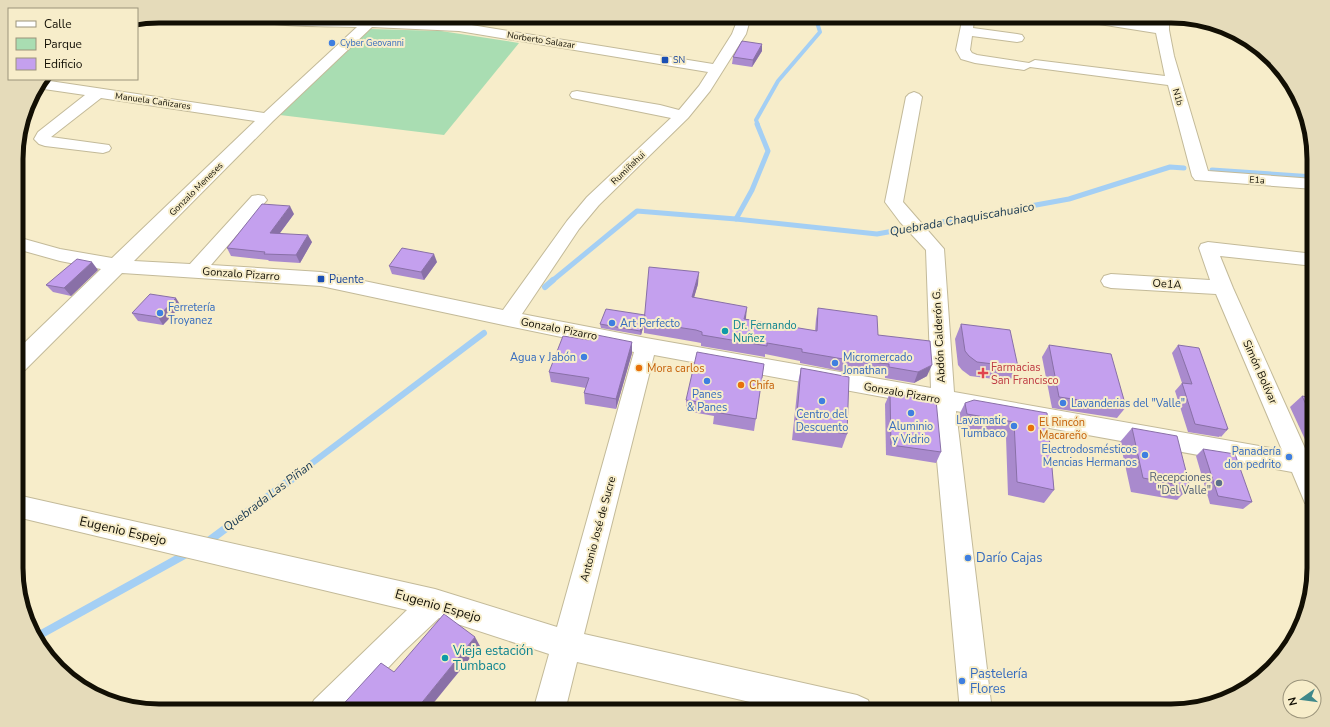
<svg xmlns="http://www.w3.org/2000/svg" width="1330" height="727" viewBox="0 0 1330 727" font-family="'Nunito Sans',sans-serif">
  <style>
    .green { fill: #a9ddb2 }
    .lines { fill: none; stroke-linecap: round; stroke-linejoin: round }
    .stream-far3 { stroke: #a4cff4; stroke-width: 4 }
    .stream-far2 { stroke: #a4cff4; stroke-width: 5 }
    .stream-far1 { stroke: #a4cff4; stroke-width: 6 }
    .stream { stroke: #a4cff4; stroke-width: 8 }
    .minor-casing { stroke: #c3ba99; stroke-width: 2 }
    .minor { fill: #fff; fill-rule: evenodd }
    .wall { fill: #a98acd }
    .shaded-wall { fill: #8970a7 }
    .building { fill: #c4a0ee; stroke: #8970a7 }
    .shop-dot { fill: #3f7fe0; stroke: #f7edca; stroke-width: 1.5 }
    .transit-dot { fill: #1a4fb4; stroke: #f7edca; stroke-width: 1.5 }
    .culture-dot { fill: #0f9aa8; stroke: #f7edca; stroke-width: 1.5 }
    .food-dot { fill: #e8710a; stroke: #f7edca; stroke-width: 1.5 }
    .health-dot { fill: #e0444e; stroke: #f7edca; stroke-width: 1.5 }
    .service-dot { fill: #5c6f8a; stroke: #f7edca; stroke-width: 1.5 }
    .labels { text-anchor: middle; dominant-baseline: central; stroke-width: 4; stroke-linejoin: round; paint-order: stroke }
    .far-street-label { font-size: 9px; fill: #120f04; stroke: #f7edca }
    .far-shop-label { font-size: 9px; fill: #366cbe; stroke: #f7edca; text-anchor: start }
    .far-transit-label { font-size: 9px; fill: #164399; stroke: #f7edca; text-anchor: start }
    .street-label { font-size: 11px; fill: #120f04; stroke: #f7edca }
    .transit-label { font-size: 11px; fill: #164399; stroke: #f7edca; text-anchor: start }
    .shop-label { font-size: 11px; fill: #366cbe; stroke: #f7edca; text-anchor: start }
    .culture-label { font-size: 11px; fill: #0d838f; stroke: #f7edca; text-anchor: start }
    .health-label { font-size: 11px; fill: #be3a42; stroke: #f7edca; text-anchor: start }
    .food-label { font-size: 11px; fill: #c56008; stroke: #f7edca; text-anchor: start }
    .service-label { font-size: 11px; fill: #4e5e75; stroke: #f7edca; text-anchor: end }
    .water-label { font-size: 12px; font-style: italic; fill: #183851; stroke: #f7edca }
    .near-street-label { font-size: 13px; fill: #120f04; stroke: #f7edca }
    .near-shop-label { font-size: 13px; fill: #366cbe; stroke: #f7edca; text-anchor: start }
    .near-culture-label { font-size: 13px; fill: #0d838f; stroke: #f7edca; text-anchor: start }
    .rim { fill: none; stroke: #120f04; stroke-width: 5 }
  </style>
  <rect width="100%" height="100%" fill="#f7edca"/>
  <path class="green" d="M369,29L441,31L519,43L444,135L280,115Z"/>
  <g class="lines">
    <path class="stream-far3" d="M758,125L756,120L778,81L820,32L815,16"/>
    <g class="stream-far2">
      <path d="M1212,170L1314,177"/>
      <path d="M736,219L877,234L1069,199L1170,167L1184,168"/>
      <path d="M552,281L637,211L736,219L752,190L768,151L757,124"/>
    </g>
    <g class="stream-far1">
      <path d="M545,287L553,280"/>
      <path d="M291,479L484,333"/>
    </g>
    <g class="stream">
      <path d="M206,543L293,478"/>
      <path d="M36,637L188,553"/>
    </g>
    <defs>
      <g id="minor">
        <path d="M238,16L365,19L368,16H382L380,20L459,23L713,64L732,34L739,16H751L746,34L710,91L688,118L599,205L579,229L522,314L646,338L931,388L926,250L900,222L885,202L906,97L909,94L914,92L919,94L922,97L903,202L944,249L954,392L1282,450L1216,294L1111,288L1104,286L1101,281L1104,276L1111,274L1210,280L1199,248L1201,244L1208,242L1314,254V266L1220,256L1233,288L1308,455H1314V506L1305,503L1292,472L956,411L992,711H960L932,406L654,355L584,634L857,695L868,700L872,711H789L577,662L565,711H533L549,654L439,618L403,652L347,711H309L314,700L407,610L17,517V495L435,589L557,627L634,352L508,326L321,286L122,273L25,370L17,372V350L101,269L60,261L17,249V237L60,249L112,258L255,121L101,98L51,137L109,145L111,148L109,151L103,153L45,146L39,144L34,139L38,132L85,95L37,88L43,80L264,113L357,27C320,26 274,27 239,19ZM372,27L459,31L708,72L699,86L679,110L660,105L577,91L572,92L570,95L572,98L671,118L587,197L567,221L503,310L321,272L211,265L267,200L264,196L258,195L252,196L190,264L134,261L273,121Z"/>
        <path d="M963,16H975L973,28L1017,34L1022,35L1024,38L1022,41L1017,42L972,36L970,50L972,53L977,55L1029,63L1035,60L1165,76L1156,33L1074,20L1069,19L1068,16H1099L1156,25L1157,16H1169V30L1174,56L1208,171L1314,179V189L1195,180L1192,176L1168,85L1030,67L1024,70L975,63L961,59L956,50Z"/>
      </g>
    </defs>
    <use href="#minor" class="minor-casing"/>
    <use href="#minor" class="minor"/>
  </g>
  <g class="wall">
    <path d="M762,51L752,67L732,64L733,57Z"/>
    <path d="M294,214L280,233L312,242L300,263L269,261L268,260L231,256L227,248Z"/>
    <path d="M437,262L424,280L392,274L389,266Z"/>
    <path d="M98,270L71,296L53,292L46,285Z"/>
    <path d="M698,284L694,297L745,319L815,331L816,319L818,308L878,335L927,376L914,383L885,378V375L846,372L800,363V361L765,354V357L701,346V343L696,342L644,333V324L641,335L601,328L600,324L645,315Z"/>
    <path d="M181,306L163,325L138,321L132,313Z"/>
    <path d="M961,324L1018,367L1010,381L970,376L962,370L958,365L955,339Z"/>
    <path d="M589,340L632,342V353L616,409L585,404L584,393L586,388L551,382L549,372Z"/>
    <path d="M1049,345L1126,407L1117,418L1052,408L1042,357Z"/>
    <path d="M1178,345L1228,429L1221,437L1220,436L1219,437L1188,432L1175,391L1182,383L1172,353Z"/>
    <path d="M764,364L754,431L713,424L714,416L686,411V400Z"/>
    <path d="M801,368L847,434L842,448L792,440L798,383Z"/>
    <path d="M890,393L941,452L936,463L886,455L885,404Z"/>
    <path d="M1302,396L1314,398V451L1309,448L1290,407Z"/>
    <path d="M965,403L1047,413L1054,490L1044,503L1008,495L1006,437L960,428L958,417Z"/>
    <path d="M1132,428L1190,487L1177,500L1131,492L1120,442Z"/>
    <path d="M1203,449L1252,502L1243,509L1210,504L1196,456Z"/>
  </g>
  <g class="shaded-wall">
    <path d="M762,44V51L752,67L753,60Z"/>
    <path d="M290,206L294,214L274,241L270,233Z"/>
    <path d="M308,235L312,242L300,263L296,255Z"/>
    <path d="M434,254L437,262L424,280L421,272Z"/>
    <path d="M92,262L98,270L71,296L64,288Z"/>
    <path d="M699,272L698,284L691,308L692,297Z"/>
    <path d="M176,298L181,306L163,325L158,317Z"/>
    <path d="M747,307L746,318L743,330L744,319Z"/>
    <path d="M645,316L644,324L641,335L640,331Z"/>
    <path d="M632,342V353L616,409V399Z"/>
    <path d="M932,365L927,376L914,383L918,372Z"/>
    <path d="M475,637L480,646L427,711H415Z"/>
    <path d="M406,705L411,711H401Z"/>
  </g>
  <g class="building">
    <path d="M742,41L762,44L753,60L733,57Z"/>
    <path d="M262,204L290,206L270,233L308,235L296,255L264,254L265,252L227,248Z"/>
    <path d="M402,248L434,254L421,272L389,266Z"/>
    <path d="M77,259L92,262L64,288L46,285Z"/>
    <path d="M649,267L699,272L692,297L747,307L744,319L817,331L818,308L877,316L878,335L930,341L932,365L918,372L889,367V364L849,360L802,352V349L767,343V346L702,335V332L696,330L644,322Z"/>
    <path d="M150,294L176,298L158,317L132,313Z"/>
    <path d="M606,309L645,315L644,319L640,331L600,324Z"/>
    <path d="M961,324L1010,330L1018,367L977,362L969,356L965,351Z"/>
    <path d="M592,334L632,342L616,399L584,393L589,378L549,372L563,336L589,340Z"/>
    <path d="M1049,345L1111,354L1126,407L1059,397Z"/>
    <path d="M1178,345L1199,348L1228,429H1226L1227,430L1195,424L1182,383L1192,384Z"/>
    <path d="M697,352L764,364L756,419L714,412L716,405L686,400Z"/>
    <path d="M801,368L849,377L847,434L796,426Z"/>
    <path d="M890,393L936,400L941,452L891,445Z"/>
    <path d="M1302,396L1314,398V421Z"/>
    <path d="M974,400L1047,413L1054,490L1017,482L1014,422L967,414L965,403Z"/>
    <path d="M1132,428L1177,436L1190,487L1143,478Z"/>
    <path d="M1203,449L1235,454L1252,502L1218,496Z"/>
    <path d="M444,614L475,637L415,711H413L406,705L401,711H337L381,663L394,672Z"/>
  </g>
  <g class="shop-dot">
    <circle cx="332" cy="43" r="4"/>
    <circle cx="160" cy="313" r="4"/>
    <circle cx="612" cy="323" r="4"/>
    <circle cx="584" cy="357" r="4"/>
    <circle cx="835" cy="363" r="4"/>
    <circle cx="707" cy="381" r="4"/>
    <circle cx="822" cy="401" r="4"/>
    <circle cx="1063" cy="403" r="4"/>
    <circle cx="911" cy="413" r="4"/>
    <circle cx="1014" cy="426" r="4"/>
    <circle cx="1145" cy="455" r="4"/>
    <circle cx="1289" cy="457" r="4"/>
    <circle cx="968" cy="558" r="4"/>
    <circle cx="962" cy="681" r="4"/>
  </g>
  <g class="transit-dot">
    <rect x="661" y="56" width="8" height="8" rx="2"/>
    <rect x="317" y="275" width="8" height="8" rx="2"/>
  </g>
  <g class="culture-dot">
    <circle cx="725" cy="331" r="4"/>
    <circle cx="445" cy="658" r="4"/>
  </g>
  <g class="food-dot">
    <circle cx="639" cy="368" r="4"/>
    <circle cx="741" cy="385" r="4"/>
    <circle cx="1031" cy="428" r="4"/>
  </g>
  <path class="health-dot" d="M981 367h4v4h4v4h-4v4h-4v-4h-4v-4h4z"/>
  <circle class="service-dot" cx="1219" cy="483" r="4"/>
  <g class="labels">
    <g class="far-street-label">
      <text transform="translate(541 40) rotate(9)">Norberto Salazar</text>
      <text transform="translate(1178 97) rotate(74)">N1b</text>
      <text transform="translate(153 101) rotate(8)">Manuela Cañizares</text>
      <text transform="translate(628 168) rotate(-44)">Rumiñahui</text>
      <text transform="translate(1257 180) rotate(4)">E1a</text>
      <text transform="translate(196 189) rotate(-45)">Gonzalo Meneses</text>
    </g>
    <g class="far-shop-label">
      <text x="340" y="43">Cyber Geovanni</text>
    </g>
    <g class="far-transit-label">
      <text x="673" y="60">SN</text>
    </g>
    <g class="street-label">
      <text transform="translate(241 274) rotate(4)">Gonzalo Pizarro</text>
      <text transform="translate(1167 284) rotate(4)">Oe1A</text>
      <text transform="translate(559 329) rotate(11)">Gonzalo Pizarro</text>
      <text transform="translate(939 336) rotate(-93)">Abdón Calderón G.</text>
      <text transform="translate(1260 372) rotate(66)">Simón Bolívar</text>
      <text transform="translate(902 393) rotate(10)">Gonzalo Pizarro</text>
      <text transform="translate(598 529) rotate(-75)">Antonio José de Sucre</text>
    </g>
    <g class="transit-label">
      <text x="329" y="279">Puente</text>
    </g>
    <g class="shop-label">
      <text x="168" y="307">Ferretería<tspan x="168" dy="13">Troyanez</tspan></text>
      <text x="620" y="323">Art Perfecto</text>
      <text x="576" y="357" text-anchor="end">Agua y Jabón</text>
      <text x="843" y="357">Micromercado<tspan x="843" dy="13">Jonathan</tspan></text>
      <text x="707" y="394" text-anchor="middle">Panes<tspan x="707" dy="13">&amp; Panes</tspan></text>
      <text x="1071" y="403">Lavanderias del "Valle"</text>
      <text x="822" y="414" text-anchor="middle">Centro del<tspan x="822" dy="13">Descuento</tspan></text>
      <text x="1006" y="420" text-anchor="end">Lavamatic<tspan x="1006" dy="13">Tumbaco</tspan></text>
      <text x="911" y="426" text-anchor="middle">Aluminio<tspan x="911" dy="13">y Vidrio</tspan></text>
      <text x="1137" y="449" text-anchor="end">Electrodosmésticos<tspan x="1137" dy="13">Mencias Hermanos</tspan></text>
      <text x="1281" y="451" text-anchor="end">Panadería<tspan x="1281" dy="13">don pedrito</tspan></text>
    </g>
    <g class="culture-label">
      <text x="733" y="325">Dr. Fernando<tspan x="733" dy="13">Nuñez</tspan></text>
    </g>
    <g class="health-label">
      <text x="991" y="367">Farmacias<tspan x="991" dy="13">San Francisco</tspan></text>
    </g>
    <g class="food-label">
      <text x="647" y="368">Mora carlos</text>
      <text x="749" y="385">Chifa</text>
      <text x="1039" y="422">El Rincón<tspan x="1039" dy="13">Macareño</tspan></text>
    </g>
    <g class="service-label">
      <text x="1211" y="477">Recepciones<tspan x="1211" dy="13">"Del Valle"</tspan></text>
    </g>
    <g class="water-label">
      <text transform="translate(962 219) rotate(-10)">Quebrada Chaquiscahuaico</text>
      <text transform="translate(268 496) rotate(-37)">Quebrada Las Piñan</text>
    </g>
    <g class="near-street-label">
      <text transform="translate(123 531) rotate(13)">Eugenio Espejo</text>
      <text transform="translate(438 606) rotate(16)">Eugenio Espejo</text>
    </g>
    <g class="near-shop-label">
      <text x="976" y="558">Darío Cajas</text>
      <text x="970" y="674">Pastelería<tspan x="970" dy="15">Flores</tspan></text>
    </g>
    <g class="near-culture-label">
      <text x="453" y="651">Vieja estación<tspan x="453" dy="15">Tumbaco</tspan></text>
    </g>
  </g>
  <path d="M0 0H1330V727H0ZM159 23H1171A136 136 0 0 1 1307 159V568A136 136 0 0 1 1171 704H159A136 136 0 0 1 23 568V159A136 136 0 0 1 159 23Z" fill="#e5dbba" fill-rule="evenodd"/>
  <path class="rim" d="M159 23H1171A136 136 0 0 1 1307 159V568A136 136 0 0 1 1171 704H159A136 136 0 0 1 23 568V159A136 136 0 0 1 159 23Z"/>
  <rect x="8" y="8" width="130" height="72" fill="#f7edca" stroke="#9b947b"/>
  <rect x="16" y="21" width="20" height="6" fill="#ffffff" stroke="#9b947b"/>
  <text x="44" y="28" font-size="12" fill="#120f04">Calle</text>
  <rect x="16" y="38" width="20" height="12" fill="#a9ddb2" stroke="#9b947b"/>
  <text x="44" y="48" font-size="12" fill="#120f04">Parque</text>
  <rect x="16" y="58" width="20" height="12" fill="#c4a0ee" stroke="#9b947b"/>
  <text x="44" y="68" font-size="12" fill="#120f04">Edificio</text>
  <g transform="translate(1302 699) rotate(256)"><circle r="19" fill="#f7edca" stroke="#9b947b"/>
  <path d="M0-3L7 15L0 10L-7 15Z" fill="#3f888a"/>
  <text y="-6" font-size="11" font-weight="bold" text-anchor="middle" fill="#120f04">N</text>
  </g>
</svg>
